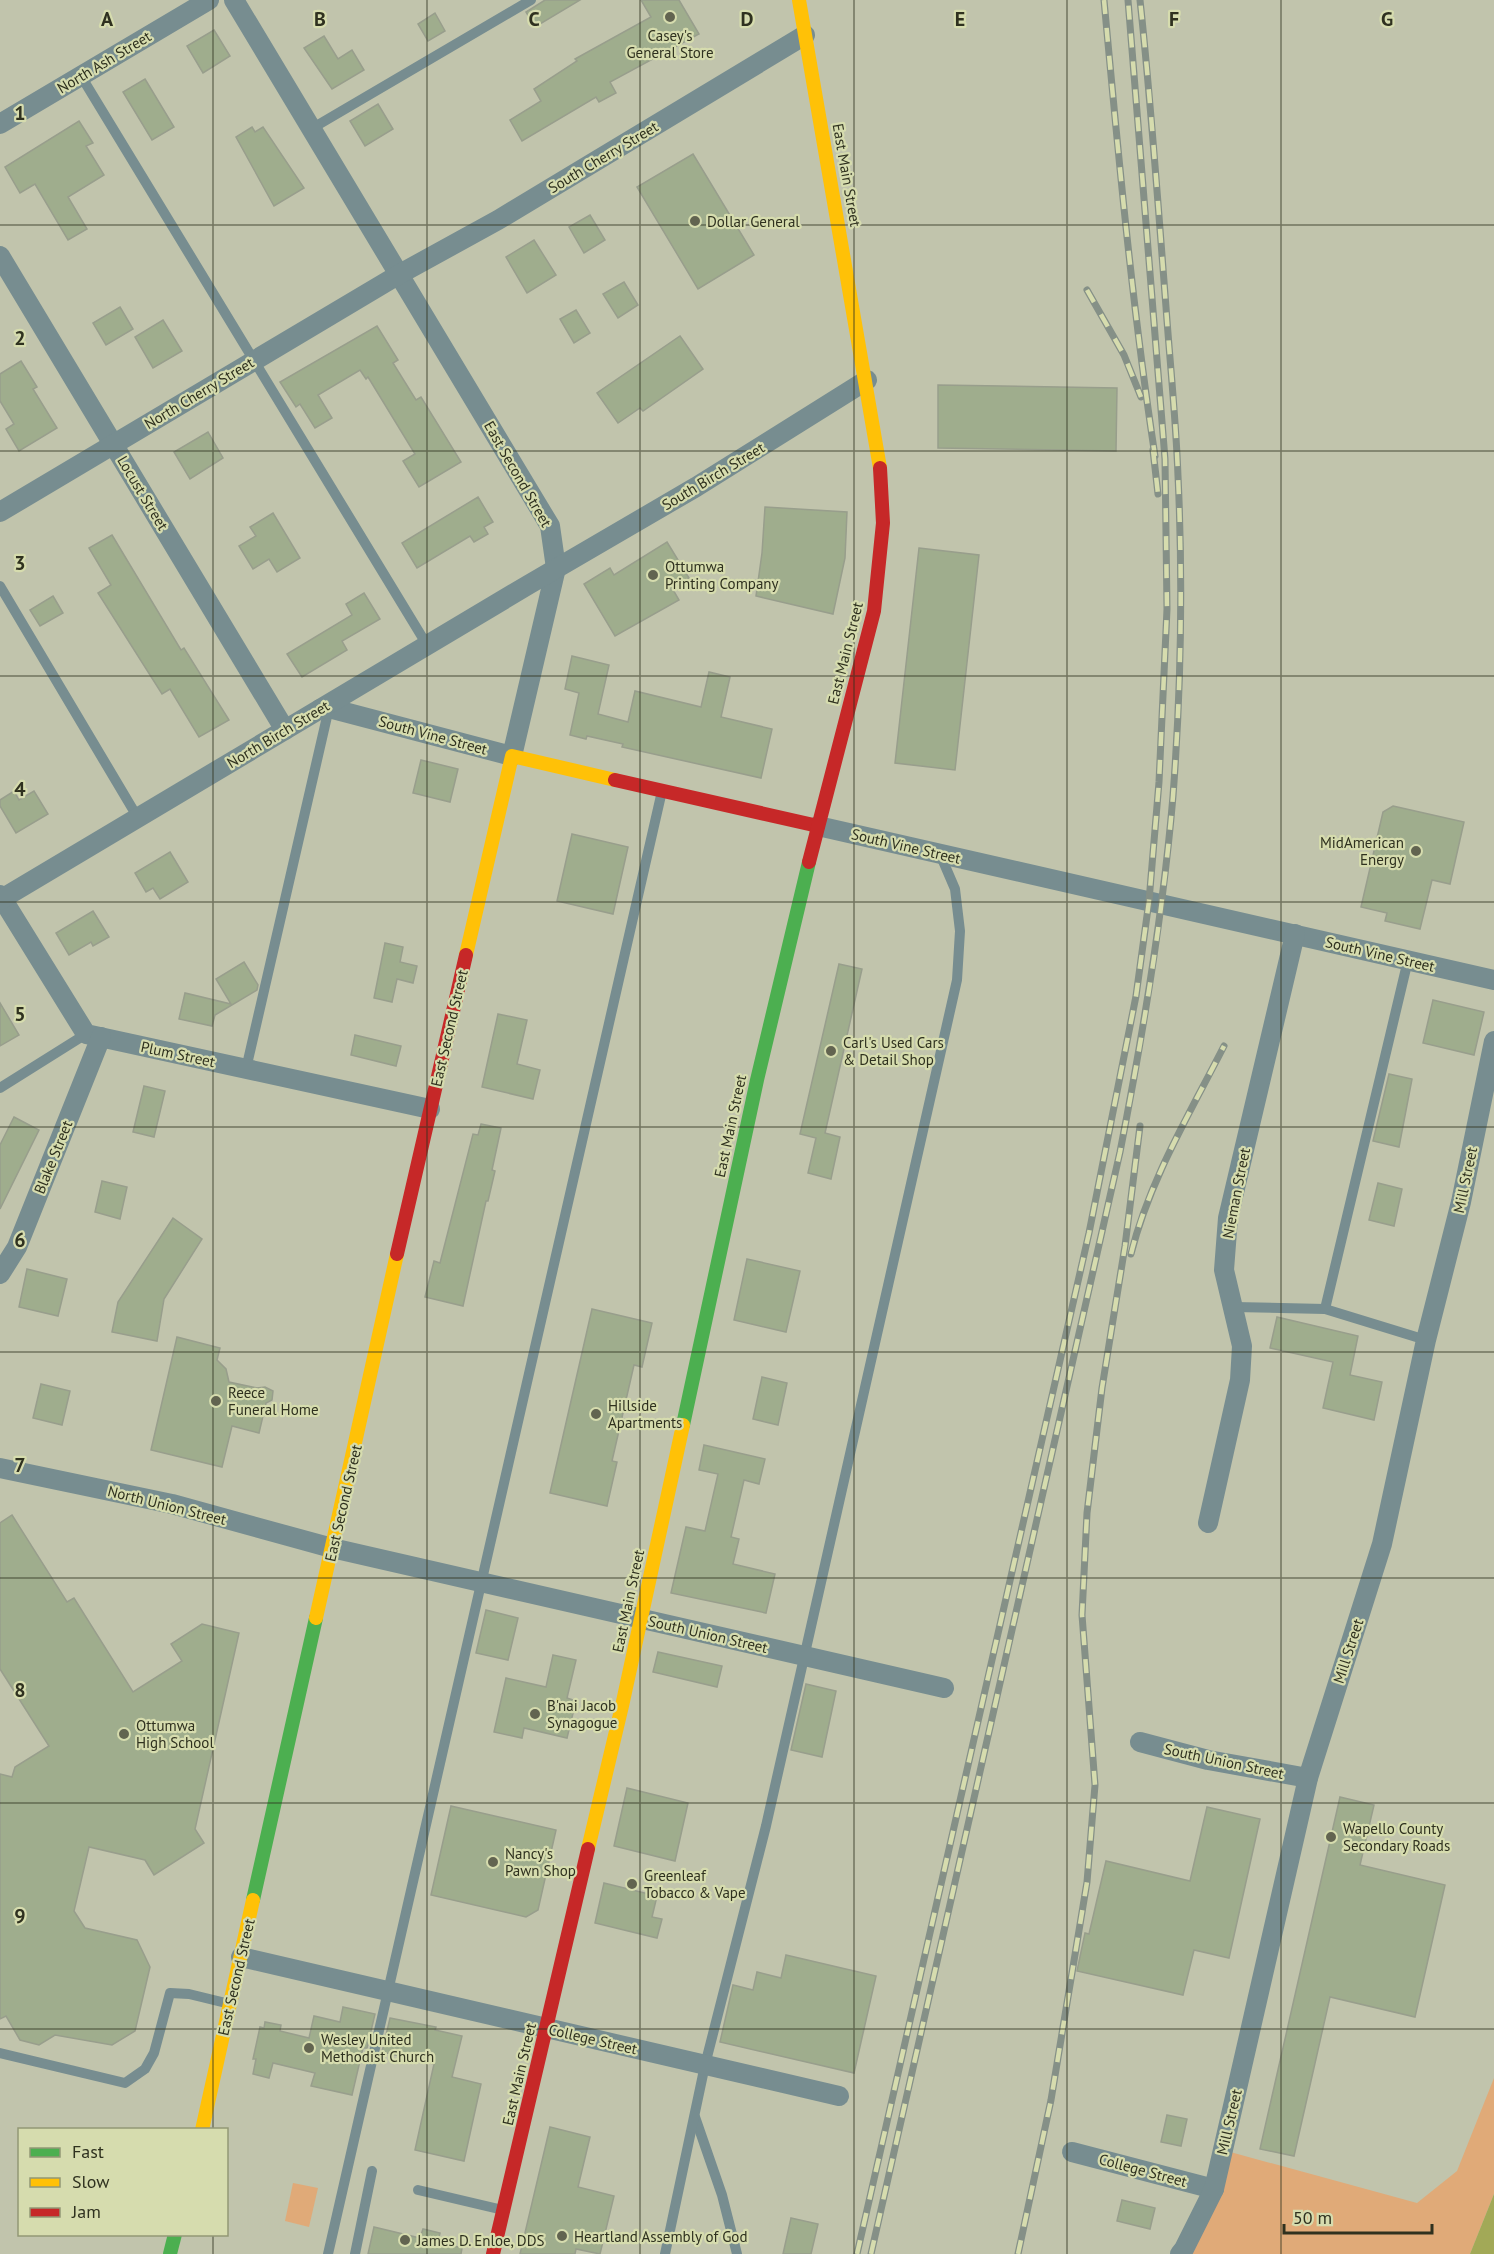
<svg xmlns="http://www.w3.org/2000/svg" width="1494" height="2254" viewBox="0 0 1494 2254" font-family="'PT Sans',sans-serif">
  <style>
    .green { fill: #e0aa78 }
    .water { fill: #a2a957 }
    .building { fill: #9fad8d; stroke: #989e8c; stroke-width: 1.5 }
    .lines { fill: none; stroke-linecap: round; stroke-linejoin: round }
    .lane { stroke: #778d90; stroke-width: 10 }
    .street { stroke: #778d90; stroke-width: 20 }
    .fast { stroke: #4caf50; stroke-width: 14 }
    .slow { stroke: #ffc107; stroke-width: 14 }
    .jam { stroke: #c62828; stroke-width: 14 }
    .rail-casing { stroke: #859087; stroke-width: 7 }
    .rail { stroke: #d6dcae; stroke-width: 4.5; stroke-dasharray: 14; stroke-linecap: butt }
    .grid { fill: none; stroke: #2f311f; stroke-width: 1.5; stroke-opacity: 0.55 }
    .poi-dot { fill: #626450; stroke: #d6dcae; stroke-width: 2 }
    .labels { text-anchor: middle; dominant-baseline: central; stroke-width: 4.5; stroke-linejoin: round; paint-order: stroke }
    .poi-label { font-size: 15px; fill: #2f311f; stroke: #d6dcae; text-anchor: start }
    .street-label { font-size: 15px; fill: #2f311f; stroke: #d6dcae }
    .grid-label { font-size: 20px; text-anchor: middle; font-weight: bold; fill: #2f311f; stroke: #d6dcae; stroke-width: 4.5; stroke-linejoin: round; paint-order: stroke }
  </style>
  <rect width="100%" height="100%" fill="#c1c4ac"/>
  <g class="green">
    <path d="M1494,2078V2194L1470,2254H1180L1223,2150L1417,2203L1457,2171Z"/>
    <path d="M293,2183L318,2188L309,2227L285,2221Z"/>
  </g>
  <path class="water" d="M1494,2194V2254H1470Z"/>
  <g class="building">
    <path d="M545,0H580L535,27L526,12Z"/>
    <path d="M641,0H679L699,34L610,82L616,93L599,102L596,97L522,141L510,120L541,101L534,89L577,61L575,59L651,17Z"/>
    <path d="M435,13L445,31L428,41L418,24Z"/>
    <path d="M214,30L230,56L203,73L187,46Z"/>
    <path d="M324,36L338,59L352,50L364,70L332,89L304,48Z"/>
    <path d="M145,79L174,127L152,140L123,92Z"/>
    <path d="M378,104L393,129L365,146L350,121Z"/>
    <path d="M79,121L93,143L86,146L104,175L68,197L87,229L68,240L35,184L20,193L5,167Z"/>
    <path d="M252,127L255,132L263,127L304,188L274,206L236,137Z"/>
    <path d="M693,154L754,255L698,289L637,187Z"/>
    <path d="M590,215L605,240L584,253L569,227Z"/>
    <path d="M534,240L556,275L527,293L506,257Z"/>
    <path d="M624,282L638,305L618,318L603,294Z"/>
    <path d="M120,307L133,329L106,345L93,323Z"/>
    <path d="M576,310L590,333L574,343L560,319Z"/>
    <path d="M163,320L182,351L153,368L135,337Z"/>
    <path d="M377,326L398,360L393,363L416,400L421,397L461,462L419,487L403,461L415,454L368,377L366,379L360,370L318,395L332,418L315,428L300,404L296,407L280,382Z"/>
    <path d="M680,336L703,369L643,411L640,408L618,423L597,393Z"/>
    <path d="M21,361L37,387L33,389L57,428L19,451L6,429L14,424L0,401V374Z"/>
    <path d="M938,385L1117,388L1116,451L938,448Z"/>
    <path d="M208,432L223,458L190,479L174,452Z"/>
    <path d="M478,497L493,522L484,527L488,534L474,542L470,536L417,568L402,543Z"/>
    <path d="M765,507L847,512L845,558L833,614L756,596L762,553Z"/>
    <path d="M273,513L300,558L277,572L269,559L253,569L239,546L256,536L250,527Z"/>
    <path d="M112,535L181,650L184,648L229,720L199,737L170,689L162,694L98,593L111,585L89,548Z"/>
    <path d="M667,542L689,578L672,588L679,600L615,636L584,584L610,568L614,575Z"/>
    <path d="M919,548L979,555L955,770L895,763Z"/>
    <path d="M364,593L380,619L342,641L347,650L302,677L287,654L352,615L346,604Z"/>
    <path d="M53,596L63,613L40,626L30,610Z"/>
    <path d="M572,656L609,665L598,714L628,722L635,691L701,707L709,672L730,677L721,717L772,729L761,778L622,747L623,744L587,736L586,739L570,735L579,693L565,689Z"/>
    <path d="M421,760L458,769L450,802L413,793Z"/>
    <path d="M14,791L19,800L34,791L48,814L16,833L0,806V800Z"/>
    <path d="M1393,806L1464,822L1450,884L1432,880L1420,929L1385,921L1387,913L1361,907L1383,812Z"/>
    <path d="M572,834L628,847L613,914L557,901Z"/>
    <path d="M170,852L188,882L160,899L153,888L146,892L135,873Z"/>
    <path d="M93,911L109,937L93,946L91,942L69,955L56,933Z"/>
    <path d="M385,943L403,947L400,962L417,966L413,983L397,979L392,1002L374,998Z"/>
    <path d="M244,962L258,985L257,990L215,1015L212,1026L179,1019L185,993L231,1004L216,979Z"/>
    <path d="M839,964L862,969L825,1133L840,1137L831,1179L808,1173L816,1138L800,1134Z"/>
    <path d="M1433,1000L1484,1012L1474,1055L1423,1043Z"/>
    <path d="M0,1003L19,1035L0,1046Z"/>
    <path d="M498,1014L527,1020L517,1064L540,1070L533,1099L482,1087Z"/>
    <path d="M355,1035L401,1046L396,1066L351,1055Z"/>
    <path d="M1389,1074L1412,1079L1399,1147L1373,1141Z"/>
    <path d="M144,1086L165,1091L154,1137L133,1132Z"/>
    <path d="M14,1117L39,1130L0,1209V1145Z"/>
    <path d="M481,1124L501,1128L492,1170L495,1171L488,1201H486L463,1306L425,1297L434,1261L440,1263L473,1134L478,1135Z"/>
    <path d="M102,1181L127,1187L120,1219L95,1212Z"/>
    <path d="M1378,1183L1402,1189L1394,1226L1369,1220Z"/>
    <path d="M173,1218L202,1239L164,1299L157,1341L112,1332L118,1302Z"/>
    <path d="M747,1259L800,1271L786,1332L734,1320Z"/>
    <path d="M27,1269L67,1279L58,1316L19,1307Z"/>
    <path d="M592,1309L652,1323L642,1367L634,1365L612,1461L617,1462L607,1506L550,1493Z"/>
    <path d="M1277,1317L1358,1336L1350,1375L1382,1382L1374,1420L1323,1408L1333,1362L1270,1348Z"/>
    <path d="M177,1337L220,1348L217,1360L226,1369L229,1382L257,1388L265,1387L273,1391L272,1400L266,1403L259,1433L232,1426L222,1467L151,1450Z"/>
    <path d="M762,1377L787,1383L778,1425L753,1419Z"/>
    <path d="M41,1384L70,1391L62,1425L33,1418Z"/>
    <path d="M704,1445L765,1459L759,1484L744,1480L731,1537L739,1539L733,1564L775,1574L766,1613L671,1593L686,1527L705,1531L718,1474L699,1470Z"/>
    <path d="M12,1515L67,1602L74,1598L133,1692L182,1661L171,1644L202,1624L239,1633L195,1829L204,1843L154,1875L145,1860L89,1847L74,1911L85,1928L137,1940L150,1967L135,2031L112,2045L55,2035L39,2045L20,2040L6,2016L0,2019V1774L12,1777L15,1767L49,1746L0,1669V1523Z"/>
    <path d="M486,1610L518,1618L508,1660L476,1653Z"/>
    <path d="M658,1652L722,1666L717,1687L653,1672Z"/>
    <path d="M553,1655L576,1660L567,1698L576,1701L567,1738L524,1728L522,1738L494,1732L506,1678L546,1687Z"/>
    <path d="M806,1684L836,1691L822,1757L791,1750Z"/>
    <path d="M627,1788L688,1803L675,1861L614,1846Z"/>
    <path d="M1340,1797L1374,1805L1360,1865L1445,1885L1415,2017L1330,1997L1294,2156L1260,2149Z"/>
    <path d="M451,1806L556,1830L538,1910L526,1917L431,1895Z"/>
    <path d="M1207,1807L1260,1819L1229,1958L1194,1950L1183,1995L1077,1971L1085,1933L1089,1934L1106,1861L1190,1881Z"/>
    <path d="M604,1883L657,1896L652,1917L662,1919L657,1938L595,1923Z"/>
    <path d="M786,1955L876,1976L854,2073L720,2042L733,1985L753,1990L757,1972L781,1978Z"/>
    <path d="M343,2007L375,2014L367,2048H363L352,2095L311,2086L315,2073L273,2063L269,2078L253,2074L256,2059H253L260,2027L264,2028L265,2022L281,2025L280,2031L309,2038L314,2016L340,2022Z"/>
    <path d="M390,2018L436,2027L435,2030L462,2036L452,2077L481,2084L464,2161L415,2150L434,2064L382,2052Z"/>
    <path d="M1167,2115L1187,2119L1181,2146L1161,2142Z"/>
    <path d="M550,2127L590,2137L578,2187L614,2196L600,2254L576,2249L575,2254H520Z"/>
    <path d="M1122,2200L1155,2208L1150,2229L1117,2221Z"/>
    <path d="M791,2218L818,2224L811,2254H783Z"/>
    <path d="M374,2227L420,2238L423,2229L440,2233L438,2242L462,2248L461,2254H368Z"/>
  </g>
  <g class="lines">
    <g class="lane">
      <path d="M81,76L427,645"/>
      <path d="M311,129L531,0"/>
      <path d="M0,586L138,818"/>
      <path d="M246,1069L329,708"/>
      <path d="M0,1088L86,1034"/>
      <path d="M1234,1307L1325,1309L1426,1340"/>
      <path d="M1325,1309L1408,960"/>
      <path d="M0,2053L125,2083L145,2069L154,2053L170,1993L189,1994L230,2004"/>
      <path d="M695,2117L722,2195L737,2254"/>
      <path d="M418,2190L503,2210"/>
      <path d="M328,2254L662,791"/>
      <path d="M355,2254L372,2171"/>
      <path d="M665,2254L705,2065L766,1826L957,980L960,931L955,889L940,854"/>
    </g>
    <g class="street">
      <path d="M234,0L550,526L556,568L512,756L329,708L320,709"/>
      <path d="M0,124L209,0"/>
      <path d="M0,256L285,730"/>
      <path d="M0,512L398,275L498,220L805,35"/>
      <path d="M818,826L1494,980"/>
      <path d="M0,895L86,1034L430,1109"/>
      <path d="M0,900L528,585L696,487L867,380"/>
      <path d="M0,1274L17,1247L101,1037"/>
      <path d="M0,1468L172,1504L332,1548L944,1688"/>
      <path d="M1208,1523L1240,1380L1242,1346L1224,1270L1228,1218L1295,934"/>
      <path d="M1140,1742L1208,1760L1308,1778"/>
      <path d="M241,1957L839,2096"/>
      <path d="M1072,2152L1214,2189"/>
      <path d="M1180,2254L1184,2249L1214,2189L1308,1778L1382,1544L1426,1340L1461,1202L1494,1041"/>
    </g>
    <g class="fast">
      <path d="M683,1425L757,1080L809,862"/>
      <path d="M253,1900L316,1618"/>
      <path d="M170,2254L175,2234"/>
    </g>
    <g class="slow">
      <path d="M799,0L880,468"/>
      <path d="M466,955L512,756L615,780"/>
      <path d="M316,1618L397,1254"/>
      <path d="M588,1849L622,1706L683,1425"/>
      <path d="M202,2130L253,1900"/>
    </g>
    <g class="jam">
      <path d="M615,780L818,826"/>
      <path d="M809,862L874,611L883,523L880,468"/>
      <path d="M397,1254L466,955"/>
      <path d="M493,2254L588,1849"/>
    </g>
    <defs>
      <g id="rail">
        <path d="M1104,0C1118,152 1132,305 1155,456"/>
        <path d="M1087,290L1124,355L1141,397"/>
        <path d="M1153,450L1158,494"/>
        <path d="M1131,1254C1149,1181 1190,1113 1224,1046"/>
        <path d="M857,2254L1089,1233L1136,996L1149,901L1159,782L1167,609L1165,459L1128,0"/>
        <path d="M871,2254L1120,1152C1143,1034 1163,916 1173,796C1181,690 1183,582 1178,476C1176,420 1170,363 1166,307C1158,205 1151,102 1140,0"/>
        <path d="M1018,2254L1051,2100L1087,1882L1095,1785L1082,1615L1087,1513L1102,1388L1125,1246L1140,1126"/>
      </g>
    </defs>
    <use href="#rail" class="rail-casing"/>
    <use href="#rail" class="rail"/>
  </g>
  <path class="grid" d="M213,0V2130M427,0V2254M640,0V2254M854,0V2254M1067,0V2254M1281,0V2254M0,225H1494M0,451H1494M0,676H1494M0,902H1494M0,1127H1494M0,1352H1494M0,1578H1494M0,1803H1494M0,2029H1494M213,2234V2254"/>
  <g class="poi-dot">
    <circle cx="670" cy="17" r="6"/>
    <circle cx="695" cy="221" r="6"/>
    <circle cx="653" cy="575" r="6"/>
    <circle cx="1416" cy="851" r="6"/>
    <circle cx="831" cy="1051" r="6"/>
    <circle cx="216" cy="1401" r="6"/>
    <circle cx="596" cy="1414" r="6"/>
    <circle cx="535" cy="1714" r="6"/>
    <circle cx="124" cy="1734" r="6"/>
    <circle cx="1331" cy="1837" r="6"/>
    <circle cx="493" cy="1862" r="6"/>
    <circle cx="632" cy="1884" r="6"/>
    <circle cx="309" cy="2048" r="6"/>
    <circle cx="562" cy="2236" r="6"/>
    <circle cx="405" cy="2240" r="6"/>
  </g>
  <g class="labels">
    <g class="poi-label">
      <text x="670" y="35" text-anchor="middle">Casey's<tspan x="670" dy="17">General Store</tspan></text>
      <text x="707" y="221">Dollar General</text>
      <text x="665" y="566">Ottumwa<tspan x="665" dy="17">Printing Company</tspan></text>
      <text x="1404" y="842" text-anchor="end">MidAmerican<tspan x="1404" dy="17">Energy</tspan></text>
      <text x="843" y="1042">Carl's Used Cars<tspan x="843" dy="17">&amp; Detail Shop</tspan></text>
      <text x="228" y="1392">Reece<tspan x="228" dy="17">Funeral Home</tspan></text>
      <text x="608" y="1405">Hillside<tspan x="608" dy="17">Apartments</tspan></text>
      <text x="547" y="1705">B'nai Jacob<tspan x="547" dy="17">Synagogue</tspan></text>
      <text x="136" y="1725">Ottumwa<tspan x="136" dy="17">High School</tspan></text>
      <text x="1343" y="1828">Wapello County<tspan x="1343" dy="17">Secondary Roads</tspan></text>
      <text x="505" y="1853">Nancy's<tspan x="505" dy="17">Pawn Shop</tspan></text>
      <text x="644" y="1875">Greenleaf<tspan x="644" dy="17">Tobacco &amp; Vape</tspan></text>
      <text x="321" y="2039">Wesley United<tspan x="321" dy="17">Methodist Church</tspan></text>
      <text x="574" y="2236">Heartland Assembly of God</text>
      <text x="417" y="2240">James D. Enloe, DDS</text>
    </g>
    <g class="street-label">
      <text transform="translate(104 62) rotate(-31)">North Ash Street</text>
      <text transform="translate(603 157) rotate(-31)">South Cherry Street</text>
      <text transform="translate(847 175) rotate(80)">East Main Street</text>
      <text transform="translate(199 393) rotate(-31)">North Cherry Street</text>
      <text transform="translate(518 474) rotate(60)">East Second Street</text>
      <text transform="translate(713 476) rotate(-31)">South Birch Street</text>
      <text transform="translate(143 493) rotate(59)">Locust Street</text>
      <text transform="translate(845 653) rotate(-76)">East Main Street</text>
      <text transform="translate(278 734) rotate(-31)">North Birch Street</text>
      <text transform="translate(433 735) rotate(15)">South Vine Street</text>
      <text transform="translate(906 846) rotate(13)">South Vine Street</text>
      <text transform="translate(1380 954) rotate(13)">South Vine Street</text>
      <text transform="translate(449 1028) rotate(-77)">East Second Street</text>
      <text transform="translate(178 1054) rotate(12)">Plum Street</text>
      <text transform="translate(730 1126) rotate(-78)">East Main Street</text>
      <text transform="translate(53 1157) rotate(-68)">Blake Street</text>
      <text transform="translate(1465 1180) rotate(-78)">Mill Street</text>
      <text transform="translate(1236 1193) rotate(-79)">Nieman Street</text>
      <text transform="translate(343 1503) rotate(-77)">East Second Street</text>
      <text transform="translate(167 1505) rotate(14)">North Union Street</text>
      <text transform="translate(628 1601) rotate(-78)">East Main Street</text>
      <text transform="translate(708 1634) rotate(13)">South Union Street</text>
      <text transform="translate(1348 1651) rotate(-72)">Mill Street</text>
      <text transform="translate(1224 1761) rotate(12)">South Union Street</text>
      <text transform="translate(236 1977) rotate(-77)">East Second Street</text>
      <text transform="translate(593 2039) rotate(13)">College Street</text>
      <text transform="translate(519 2074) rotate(-77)">East Main Street</text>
      <text transform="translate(1229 2122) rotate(-77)">Mill Street</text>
      <text transform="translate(1143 2170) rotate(15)">College Street</text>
    </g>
  </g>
  <g class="grid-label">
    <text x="107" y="26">A</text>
    <text x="320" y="26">B</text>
    <text x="534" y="26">C</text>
    <text x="747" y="26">D</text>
    <text x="960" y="26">E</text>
    <text x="1174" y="26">F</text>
    <text x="1387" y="26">G</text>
    <text x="20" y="120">1</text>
    <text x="20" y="345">2</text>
    <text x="20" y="570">3</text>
    <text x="20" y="796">4</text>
    <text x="20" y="1021">5</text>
    <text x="20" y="1247">6</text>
    <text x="20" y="1472">7</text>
    <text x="20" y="1697">8</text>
    <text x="20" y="1923">9</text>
  </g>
  <rect x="18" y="2128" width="210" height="108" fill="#d6dcae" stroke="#939875" stroke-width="1.5"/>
  <rect x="30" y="2148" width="30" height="9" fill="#4caf50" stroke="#939875" stroke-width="1.5"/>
  <text x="72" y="2158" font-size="18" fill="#2f311f">Fast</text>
  <rect x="30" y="2178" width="30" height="9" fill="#ffc107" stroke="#939875" stroke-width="1.5"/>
  <text x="72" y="2188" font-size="18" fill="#2f311f">Slow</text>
  <rect x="30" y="2208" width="30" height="9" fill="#c62828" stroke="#939875" stroke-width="1.5"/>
  <text x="72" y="2218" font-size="18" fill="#2f311f">Jam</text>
  <path d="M1284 2224v9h148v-9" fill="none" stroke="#2f311f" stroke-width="3"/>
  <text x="1293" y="2224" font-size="18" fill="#2f311f" stroke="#d6dcae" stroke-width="4.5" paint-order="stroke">50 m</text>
</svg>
